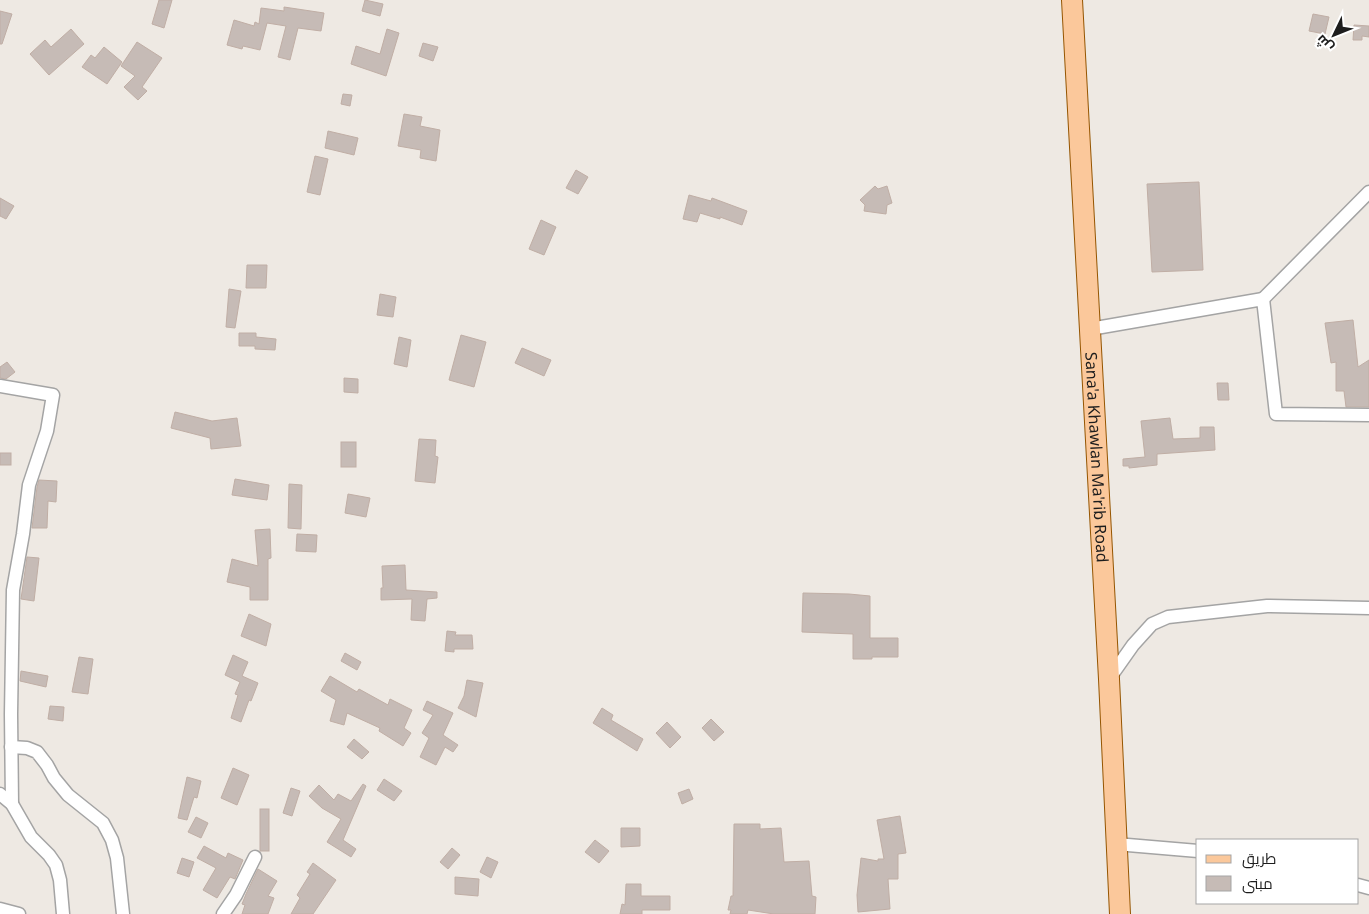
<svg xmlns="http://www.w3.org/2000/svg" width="1369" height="914" viewBox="0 0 1369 914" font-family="'Noto Sans',Cairo,sans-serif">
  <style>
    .building { fill: #c6bbb6; stroke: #c0aea5 }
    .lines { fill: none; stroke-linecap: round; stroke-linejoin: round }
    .minor-casing { stroke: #a4a4a4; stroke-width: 15 }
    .primary-casing { stroke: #955501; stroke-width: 22 }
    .minor { stroke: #fff; stroke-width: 12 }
    .primary { stroke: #fbc89b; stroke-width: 20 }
    .labels { text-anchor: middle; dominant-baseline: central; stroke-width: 4; stroke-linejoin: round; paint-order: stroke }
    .street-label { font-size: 16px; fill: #1d1d1d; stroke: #fff }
  </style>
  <rect width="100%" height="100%" fill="#eee9e3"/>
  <g class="building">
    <path d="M159,0H172L164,28L152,24Z"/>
    <path d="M365,0L383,4L380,16L362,11Z"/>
    <path d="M284,7L324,13L321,31L298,28L290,60L278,57L286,26L267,23L260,50L243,46L242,49L227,45L234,20L254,26L255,22L259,24L261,8L284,11Z"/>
    <path d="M0,11L12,14L2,44H0Z"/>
    <path d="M1313,14L1329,17L1325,34L1309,31Z"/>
    <path d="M1354,25L1369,26V37L1362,36V40H1353Z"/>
    <path d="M71,29L84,44L49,75L30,54L45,40L51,47Z"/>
    <path d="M387,29L399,33L386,76L351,64L356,46L380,54Z"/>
    <path d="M137,42L162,58L142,87L147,91L138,100L124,87L135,76L121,66Z"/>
    <path d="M423,43L438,47L433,61L419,56Z"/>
    <path d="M104,47L122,62L107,84L82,67L91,55L95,58Z"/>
    <path d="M343,94L352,95L350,106L341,104Z"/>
    <path d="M404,114L422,117L420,126L440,130L436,161L420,158L421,150L398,146Z"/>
    <path d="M328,131L358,138L354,155L325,148Z"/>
    <path d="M315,156L328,159L320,195L307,192Z"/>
    <path d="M576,170L588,177L578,194L566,188Z"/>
    <path d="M1199,182L1203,270L1152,272L1147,184Z"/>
    <path d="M875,186L878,189L887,186L892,203L887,205L886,214L864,211L865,205L860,200Z"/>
    <path d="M689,195L711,201L712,198L747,211L742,225L720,217V219L700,213L697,222L683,219Z"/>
    <path d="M0,198L14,206L6,219L0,216Z"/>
    <path d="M541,220L556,227L544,255L529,249Z"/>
    <path d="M247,265H267L266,288H246Z"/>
    <path d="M229,289L241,291L235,328L226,327Z"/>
    <path d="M380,294L396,297L393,317L377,315Z"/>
    <path d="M1353,320L1358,367L1369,360V407H1346L1344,391H1336V362L1331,363L1325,323Z"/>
    <path d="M239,333H256V337L276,339L275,350L255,349V346H239Z"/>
    <path d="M461,335L486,342L474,387L449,380Z"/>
    <path d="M399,337L411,340L407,367L394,364Z"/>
    <path d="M522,348L551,360L544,376L515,363Z"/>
    <path d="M7,362L15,372L6,379L0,378V367Z"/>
    <path d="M344,378L358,379V393L344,392Z"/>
    <path d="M1217,383H1228L1229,400H1218Z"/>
    <path d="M175,412L212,421L237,418L241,446L211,449L210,438L171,428Z"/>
    <path d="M1170,418L1173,439L1200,438V427H1214L1215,450L1157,454V465L1129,468V466H1123V459L1145,457L1141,421Z"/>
    <path d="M419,439L436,440L435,456L438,457L435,483L415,481Z"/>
    <rect x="341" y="442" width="15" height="25"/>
    <rect x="0" y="453" width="11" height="12"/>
    <path d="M235,479L269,485L267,500L232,495Z"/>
    <path d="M39,480L57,481L56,502L48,501L47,528H32L37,487Z"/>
    <path d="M289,484L302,485L301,529L288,528Z"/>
    <path d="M348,494L370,498L366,517L345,513Z"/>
    <path d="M270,529L271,558L268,559V600H250V587L227,582L232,559L258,566L255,530Z"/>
    <path d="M297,534L317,535L316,552L296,551Z"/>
    <path d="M27,557L39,558L34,601L21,599Z"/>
    <path d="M405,565L406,590L437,592V598L427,599L425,621L411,620L412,599L381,600V588H383L382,566Z"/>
    <path d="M803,593L849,594L870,596V638H898V657H872V659H853V634L802,632Z"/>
    <path d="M249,614L271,624L266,646L241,636Z"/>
    <path d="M447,631L456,632L455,635H472L473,649H454V652L445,651Z"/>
    <path d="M345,653L361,662L357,670L341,661Z"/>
    <path d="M233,655L248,662L242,676L258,683L251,701L249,700L241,722L231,718L238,695L235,694L240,682L225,675Z"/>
    <path d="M79,657L93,659L88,694L72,692Z"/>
    <path d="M21,671L48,676L46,687L20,681Z"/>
    <path d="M330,676L357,692L359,689L388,705L390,699L412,710L404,728L411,733L403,746L379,731L380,728L347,713L344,725L330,721L336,700L321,691Z"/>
    <path d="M467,680L483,683L476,717L458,708L464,696Z"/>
    <path d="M427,701L453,713L443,735L458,745L453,752L445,747L436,765L420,757L429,738L422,733L433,715L423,710Z"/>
    <path d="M50,706L64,707L63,721L48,719Z"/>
    <path d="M602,708L613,715L611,720L643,739L637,751L593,723Z"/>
    <path d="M711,719L724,732L714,741L702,728Z"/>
    <path d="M667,722L681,737L670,748L656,733Z"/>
    <path d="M354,739L369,752L362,759L347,747Z"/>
    <path d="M233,768L249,775L237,805L221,798Z"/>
    <path d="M187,777L201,781L197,798L194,797L187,820L178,818Z"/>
    <path d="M384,779L402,791L394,801L377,790Z"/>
    <path d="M363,784L366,786L343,840L356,849L351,857L327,842L341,819L322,808L309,796L319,785L334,800L338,794L351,801Z"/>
    <path d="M291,788L300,791L292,816L283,813Z"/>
    <path d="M689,789L693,799L682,804L678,793Z"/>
    <rect x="260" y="809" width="9" height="42"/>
    <path d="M900,816L906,853L898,854V879H888L890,909L858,912L857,895L861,858L878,861V859H884L877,820Z"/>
    <path d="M196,817L208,823L201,838L188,832Z"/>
    <path d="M734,824H760V829L781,828L784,862L809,861L812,896L816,897L815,914H774L748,910L747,914H730L731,910H728L731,896H733Z"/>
    <path d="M621,828H640V846L621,847Z"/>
    <path d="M595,840L609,851L599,863L585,852Z"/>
    <path d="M204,846L226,858L228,853L243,860L235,879L230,877L217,898L203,890L216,868L197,858Z"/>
    <path d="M452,848L460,855L448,869L440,862Z"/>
    <path d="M487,857L498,862L491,878L480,872Z"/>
    <path d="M182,858L194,862L189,877L177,873Z"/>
    <path d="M313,863L336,880L313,914H291L300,898L297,895L310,874L307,872Z"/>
    <path d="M258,869L277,881L268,896L274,898L268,914H242L245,905L242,904L246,894Z"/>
    <path d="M455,877L479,879L478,896L455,894Z"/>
    <path d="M626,884H641V896H670V910H642V914H620L622,904L625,905Z"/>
  </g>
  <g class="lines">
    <defs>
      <g id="minor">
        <path d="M1263,299L1369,192"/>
        <path d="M1090,329L1263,299L1276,414L1369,415"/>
        <path d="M0,386L53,395L47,431L29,485L23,534L13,590L11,714L12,804"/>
        <path d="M1109,679L1133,645L1152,624L1168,617L1267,606L1369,608"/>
        <path d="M11,747L27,748L37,752L47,765L54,778L68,795L103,823L112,840L117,858L123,914"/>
        <path d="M0,794L12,804L31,837L49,855L56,865L60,880L63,914"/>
        <path d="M1116,844L1198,851"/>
        <path d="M1358,885L1369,888"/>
        <path d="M0,909L19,914"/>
        <path d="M223,914L236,895L255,857"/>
      </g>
      <g id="primary">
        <path id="s1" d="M1072,0L1109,679L1120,914"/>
      </g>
    </defs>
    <use href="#minor" class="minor-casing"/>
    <use href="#primary" class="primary-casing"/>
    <use href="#minor" class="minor"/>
    <use href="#primary" class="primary"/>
  </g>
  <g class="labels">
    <g class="street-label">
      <text stroke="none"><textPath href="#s1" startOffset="458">Sana'a Khawlan Ma'rib Road</textPath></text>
    </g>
  </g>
  <rect x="1196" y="839" width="162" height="65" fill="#ffffff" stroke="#a5a5a5"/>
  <rect x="1206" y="855" width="25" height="8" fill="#fbc89b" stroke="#a5a5a5"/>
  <text x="1242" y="864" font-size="15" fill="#1d1d1d">طريق</text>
  <rect x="1206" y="876" width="25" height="15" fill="#c6bbb6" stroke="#a5a5a5"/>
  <text x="1242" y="889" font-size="15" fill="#1d1d1d">مبنى</text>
  <g transform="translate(1334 35) rotate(227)" stroke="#ffffff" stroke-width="4" paint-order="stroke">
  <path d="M0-4L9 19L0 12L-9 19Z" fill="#1d1d1d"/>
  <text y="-8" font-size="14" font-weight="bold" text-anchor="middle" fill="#1d1d1d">ش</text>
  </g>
</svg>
